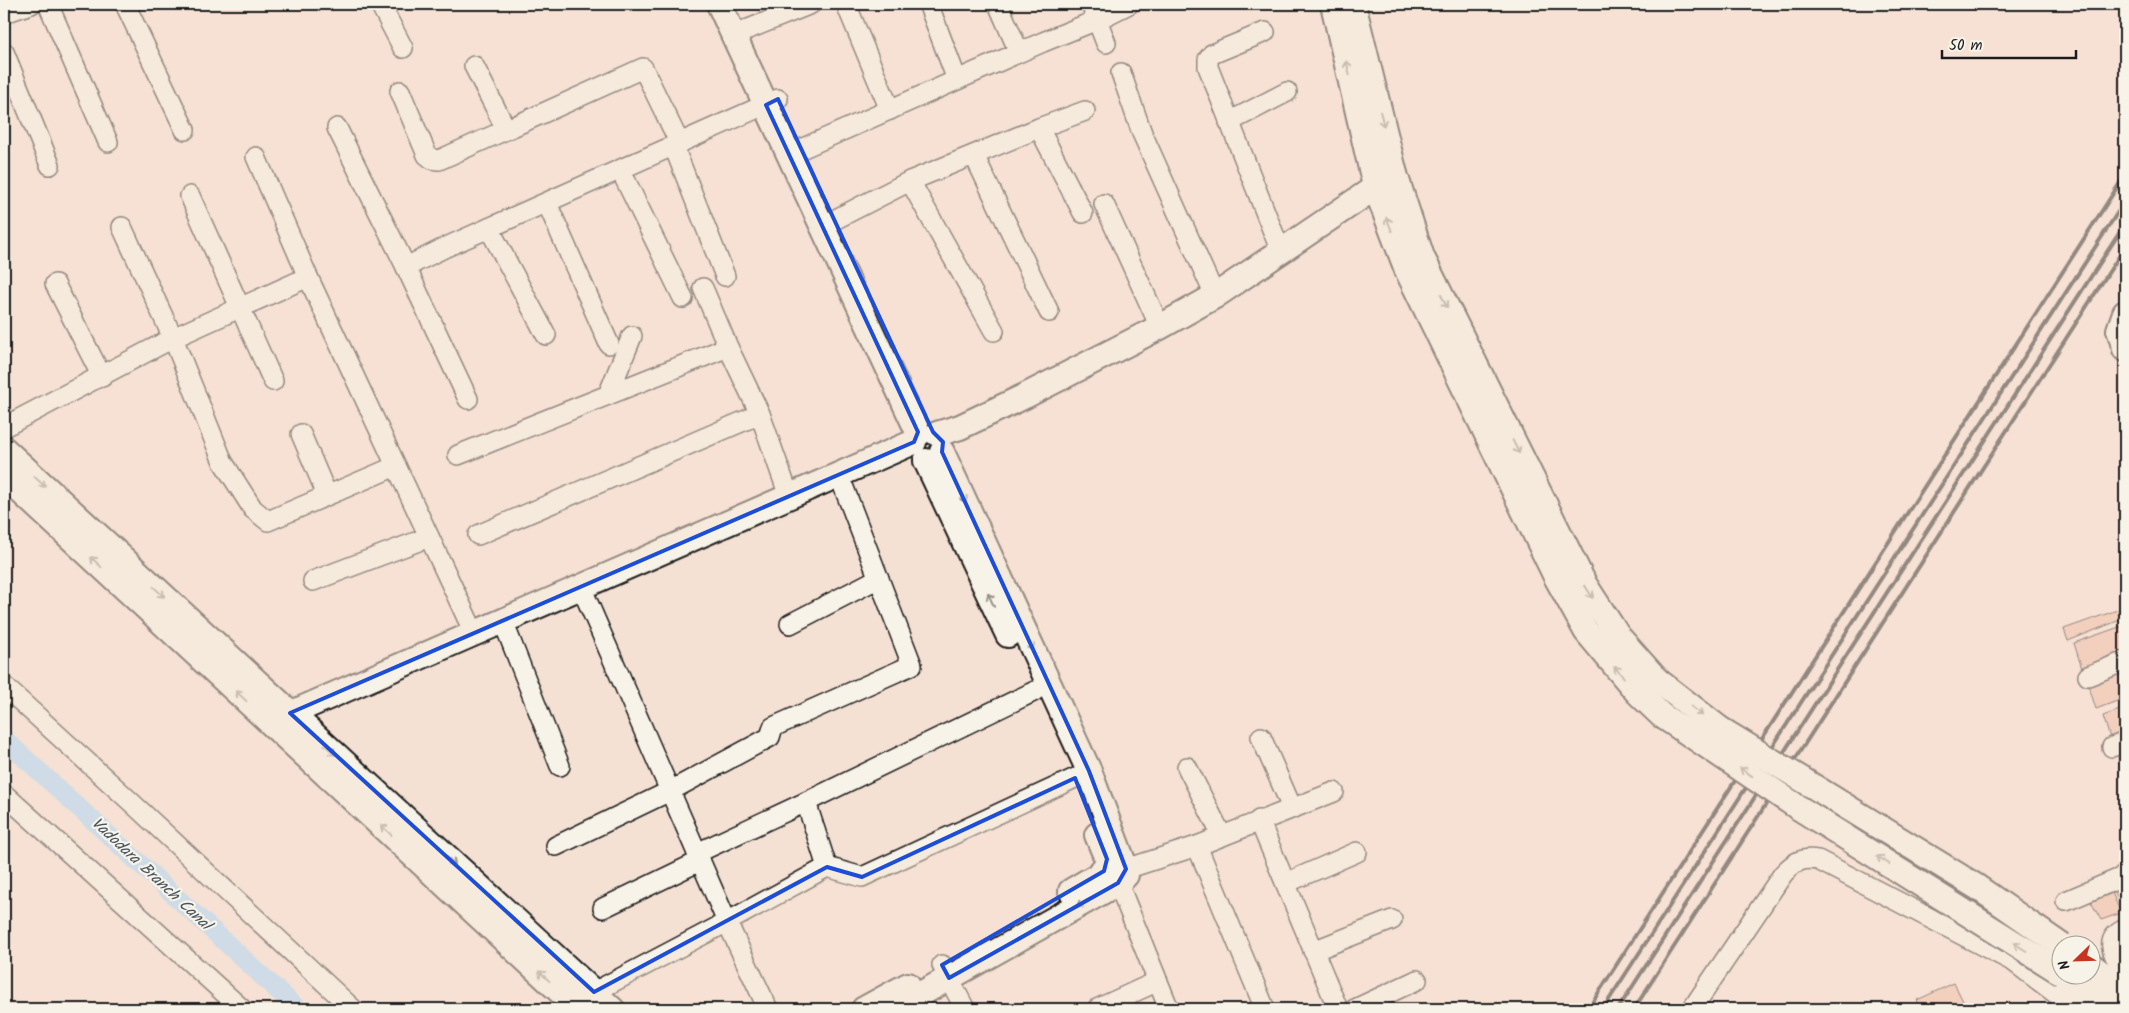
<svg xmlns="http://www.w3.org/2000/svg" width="2129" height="1013" viewBox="0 0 2129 1013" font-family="Kalam,sans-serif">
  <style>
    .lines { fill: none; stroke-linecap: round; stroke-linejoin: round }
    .canal { stroke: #a0d2fd; stroke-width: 19 }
    .building { fill: #efb8a5; stroke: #1c1c1c }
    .minor-casing { stroke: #1c1c1c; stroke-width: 22 }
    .tertiary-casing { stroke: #1c1c1c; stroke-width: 28 }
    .minor { stroke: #f7f3e8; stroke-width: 19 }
    .tertiary { stroke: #f7f3e8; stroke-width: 24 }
    .rail { stroke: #1c1c1c; stroke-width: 4 }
    .tertiary-bridge-casing { stroke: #1c1c1c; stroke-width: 28; stroke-linecap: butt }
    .tertiary-bridge { stroke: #f7f3e8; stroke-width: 24 }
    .oneway { stroke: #94928c }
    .marked { fill: none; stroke: #1d4ed8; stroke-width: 4; stroke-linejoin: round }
    .labels { text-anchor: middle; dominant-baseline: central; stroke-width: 4.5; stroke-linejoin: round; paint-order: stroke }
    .water-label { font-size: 16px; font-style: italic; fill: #445360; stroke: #f7f3e8 }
  </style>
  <rect width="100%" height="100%" fill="#f5e1d4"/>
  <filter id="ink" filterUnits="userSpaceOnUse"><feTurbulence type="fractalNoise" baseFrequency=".02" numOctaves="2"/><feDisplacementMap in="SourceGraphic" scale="10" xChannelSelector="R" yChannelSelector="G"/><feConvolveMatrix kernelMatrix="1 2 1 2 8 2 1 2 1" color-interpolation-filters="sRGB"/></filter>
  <g filter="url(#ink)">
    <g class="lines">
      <path class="canal" d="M4,739L298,1009"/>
    </g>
    <g class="building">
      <path d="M2123,608L2125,618L2068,641L2064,629Z"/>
      <path d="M2125,625V652L2082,669L2074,643Z"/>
      <path d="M2125,671V698L2096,709L2088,684Z"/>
      <path d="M2125,708V736L2111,741L2103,716Z"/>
      <path d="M2125,756V780L2118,758Z"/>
      <path d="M2125,885V908L2123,909L2113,890Z"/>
      <path d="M2112,893L2121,913L2101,920L2091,902Z"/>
      <path d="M1954,983L1967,1009H1921L1917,1000Z"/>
    </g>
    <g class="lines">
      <defs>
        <g id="minor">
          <path d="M48,4L108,142"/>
          <path d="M125,4L185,130"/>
          <path d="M380,4L403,48"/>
          <path d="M846,4L890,110"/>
          <path d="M998,4L1019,52"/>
          <path d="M1091,4L1106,43"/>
          <path d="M929,6L957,80"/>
          <path d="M4,13L31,4"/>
          <path d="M746,30L811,4"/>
          <path d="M1265,32L1212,54L1208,59V67L1281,252"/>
          <path d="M4,52L50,165"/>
          <path d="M474,66L506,129"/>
          <path d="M1121,73L1142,133L1215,296"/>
          <path d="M400,91L427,155L432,159L439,160L643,68L680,144"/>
          <path d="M1229,122L1287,92"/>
          <path d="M337,128L406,267L468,399"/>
          <path d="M1039,128L1083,213"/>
          <path d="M674,147L725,276"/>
          <path d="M801,149L1043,42L1097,20L1129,4"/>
          <path d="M974,155L1049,312"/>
          <path d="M256,157L308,277L474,633"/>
          <path d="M621,171L683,298"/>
          <path d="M910,181L994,331"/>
          <path d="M190,196L273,381"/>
          <path d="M547,203L609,344"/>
          <path d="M1104,204L1160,327"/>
          <path d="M834,220L910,181L1039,128L1085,111"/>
          <path d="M122,227L173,338L223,462L253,509L268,521L396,466"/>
          <path d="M489,228L546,335"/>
          <path d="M406,267L444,248L778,99"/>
          <path d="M55,284L102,377"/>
          <path d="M703,288L728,347L760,414L789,496"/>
          <path d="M608,395L632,336"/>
          <path d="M4,427L173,338L308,277"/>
          <path d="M301,434L327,495"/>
          <path d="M458,455L728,347"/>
          <path d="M478,535L760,414"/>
          <path d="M313,581L429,537"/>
          <path d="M586,598L727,922L827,867L806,802L1035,691"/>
          <path d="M503,621L560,766"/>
          <path d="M790,624L879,578"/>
          <path d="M2088,676L2125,661"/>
          <path d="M4,686L131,802L353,1009"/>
          <path d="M1261,737L1292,808"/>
          <path d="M2112,747L2125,742"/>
          <path d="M1187,767L1222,836"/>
          <path d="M4,794L242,1009"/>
          <path d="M1259,820L1338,1009"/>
          <path d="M556,846L670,791L770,737L773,727L912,665L844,488"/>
          <path d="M1197,846L1334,792"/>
          <path d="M697,853L806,802"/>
          <path d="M827,867L862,877L1075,778"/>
          <path d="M1114,870L1126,869L1197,846L1265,1009"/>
          <path d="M1118,883L1169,1009"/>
          <path d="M1286,883L1357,852"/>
          <path d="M2066,901L2125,876"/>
          <path d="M603,908L700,861"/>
          <path d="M2125,929C2101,940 2115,957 2125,974"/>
          <path d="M1313,951L1392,920"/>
          <path d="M942,965L965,1009"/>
          <path d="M585,999L594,992L727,922L768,1009"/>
          <path d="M1097,1009L1156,982"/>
          <path d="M1355,1009L1417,980"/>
          <path d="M1692,1009L1783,874C1794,862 1802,857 1818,860L2014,962L2076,1009"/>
        </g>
        <g id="tertiary">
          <path d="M719,4L919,434"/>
          <path d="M1333,4L1375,186L1407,270"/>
          <path d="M1353,4L1395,174L1422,257"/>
          <path d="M2125,313L2119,330L2125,349"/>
          <path d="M937,434L960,427L1025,396L1160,327L1215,296L1395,174"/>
          <path d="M4,449L612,1009"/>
          <path d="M926,461L1008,635"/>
          <path d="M4,476L579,1009"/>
          <path d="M278,719L914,442"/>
          <path d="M1071,891L1098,875L1107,865V859L1097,835"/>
          <path d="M2092,966L2125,991"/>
          <path d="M2066,976L2112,1009"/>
          <path d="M864,1009L908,985"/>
          <path d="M894,1009L1118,883L1126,875V869L1089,771L942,452"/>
        </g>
      </defs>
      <use href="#minor" class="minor-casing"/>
      <use href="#tertiary" class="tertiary-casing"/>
      <use href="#minor" class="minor"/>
      <use href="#tertiary" class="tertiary"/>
      <g class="rail">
        <path d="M1588,1009L2125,175"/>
        <path d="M1603,1009L2125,201"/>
        <path d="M1618,1009L2125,224"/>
        <path d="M1634,1009L2125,247"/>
      </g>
      <defs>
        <g id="tertiary-bridge">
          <path d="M1422,257L1585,585L1618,636L1657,680L1720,729L1977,887L2062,946"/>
          <path d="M1407,270L1556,577L1586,631L1637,692L1661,715L1796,806L2062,973"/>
        </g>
      </defs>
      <use href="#tertiary-bridge" class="tertiary-bridge-casing"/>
      <use href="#tertiary-bridge" class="tertiary-bridge"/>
    </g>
    <defs><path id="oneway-shaft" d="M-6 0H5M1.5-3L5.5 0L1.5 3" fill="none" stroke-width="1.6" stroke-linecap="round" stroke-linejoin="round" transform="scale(1.25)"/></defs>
    <g class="oneway">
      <use href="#oneway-shaft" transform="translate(1348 68) rotate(-103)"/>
      <use href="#oneway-shaft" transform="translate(1382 119) rotate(76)"/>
      <use href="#oneway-shaft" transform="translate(1389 224) rotate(-111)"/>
      <use href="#oneway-shaft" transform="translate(1444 301) rotate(64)"/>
      <use href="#oneway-shaft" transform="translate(1516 447) rotate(63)"/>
      <use href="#oneway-shaft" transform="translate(40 482) rotate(43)"/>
      <use href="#oneway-shaft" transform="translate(963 496) rotate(65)"/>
      <use href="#oneway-shaft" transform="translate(96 562) rotate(-137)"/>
      <use href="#oneway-shaft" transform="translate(159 592) rotate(43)"/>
      <use href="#oneway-shaft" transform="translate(1589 592) rotate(58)"/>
      <use href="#oneway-shaft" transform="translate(991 600) rotate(-115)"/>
      <use href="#oneway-shaft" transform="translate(1030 644) rotate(65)"/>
      <use href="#oneway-shaft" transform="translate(1619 672) rotate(-132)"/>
      <use href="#oneway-shaft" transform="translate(241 696) rotate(-137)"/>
      <use href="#oneway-shaft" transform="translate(1697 711) rotate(38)"/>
      <use href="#oneway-shaft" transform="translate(330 750) rotate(43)"/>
      <use href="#oneway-shaft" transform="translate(1746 772) rotate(-146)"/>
      <use href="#oneway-shaft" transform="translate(386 830) rotate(-137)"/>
      <use href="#oneway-shaft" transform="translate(450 860) rotate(43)"/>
      <use href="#oneway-shaft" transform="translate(1883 860) rotate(-148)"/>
      <use href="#oneway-shaft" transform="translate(1083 903) rotate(150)"/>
      <use href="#oneway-shaft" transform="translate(2020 947) rotate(-148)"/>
      <use href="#oneway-shaft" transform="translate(544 976) rotate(-137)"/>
    </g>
  </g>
  <path d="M0 0H2129V1013H0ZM778,99L933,432L943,442L942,452L1089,771L1126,869L1118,883L949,978L942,965L1104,871L1107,859L1075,778L862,877L827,867L594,992L290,713L914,442L918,432L766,105Z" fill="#f5e1d4" fill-opacity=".55" fill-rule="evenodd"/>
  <path class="marked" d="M778,99L933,432L943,442L942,452L1089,771L1126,869L1118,883L949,978L942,965L1104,871L1107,859L1075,778L862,877L827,867L594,992L290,713L914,442L918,432L766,105Z"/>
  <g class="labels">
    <g class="water-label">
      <text transform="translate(151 874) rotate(43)">Vadodara Branch Canal</text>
    </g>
  </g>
  <rect width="2129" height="1013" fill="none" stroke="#f7f3e8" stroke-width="20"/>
  <rect x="10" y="10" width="2109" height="993" fill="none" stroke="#1c1c1c" stroke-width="2" filter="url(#ink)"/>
  <g transform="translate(2076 960) rotate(247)"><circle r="24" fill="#f7f3e8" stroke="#9f9d96"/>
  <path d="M0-4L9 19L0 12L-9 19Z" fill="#c8321e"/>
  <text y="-8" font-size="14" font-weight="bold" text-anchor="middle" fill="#1c1c1c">N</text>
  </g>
  <path d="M1942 50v8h134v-8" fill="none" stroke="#1c1c1c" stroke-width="2.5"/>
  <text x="1949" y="50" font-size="15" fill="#1c1c1c" stroke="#f7f3e8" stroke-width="4" paint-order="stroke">50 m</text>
</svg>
